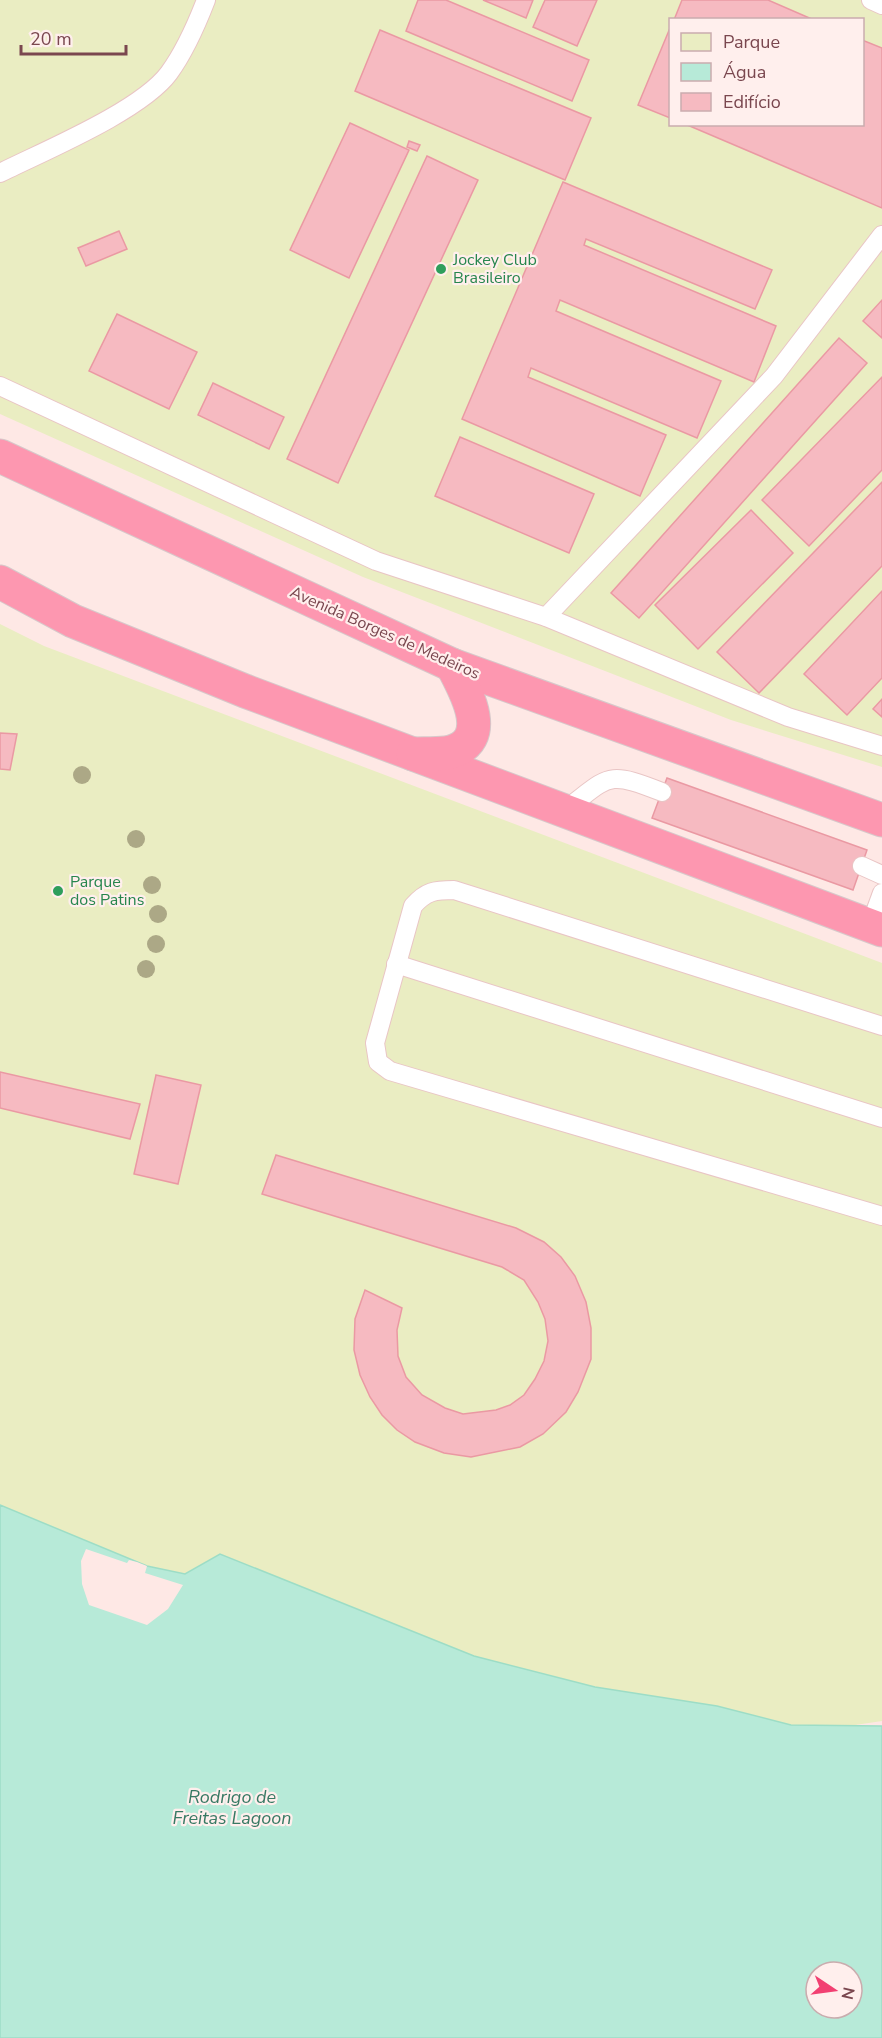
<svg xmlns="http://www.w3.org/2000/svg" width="882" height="2038" viewBox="0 0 882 2038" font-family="'Nunito Sans',sans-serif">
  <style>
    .green { fill: #eaedc2; fill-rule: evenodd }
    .water { fill: #b7ead8; stroke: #9dddc6; stroke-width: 1.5; fill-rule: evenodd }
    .pier { fill: #fee8e5 }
    .building { fill: #f6bac1; stroke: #ea99a3; stroke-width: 1.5 }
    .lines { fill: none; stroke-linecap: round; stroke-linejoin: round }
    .lane-casing { stroke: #e9c5c5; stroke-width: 20 }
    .highway-casing { stroke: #d7c8ca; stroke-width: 35 }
    .lane { stroke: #fff; stroke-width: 18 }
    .highway { stroke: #fd97b0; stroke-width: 33 }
    .tree { fill: #aca886 }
    .leisure-dot { fill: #2e9e5b; stroke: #ffefed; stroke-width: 2 }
    .labels { text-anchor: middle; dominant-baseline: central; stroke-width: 4.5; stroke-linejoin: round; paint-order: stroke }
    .leisure-label { font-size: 16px; fill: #27864d; stroke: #ffefed; text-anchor: start }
    .street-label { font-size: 16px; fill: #7a474f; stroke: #ffefed }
    .water-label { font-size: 18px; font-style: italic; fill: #377963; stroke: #ffefed }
  </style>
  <rect width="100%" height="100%" fill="#fee8e5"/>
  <g class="green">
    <path d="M0,0H882V767L731,720L363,577L0,414ZM670,20H862V124H670Z"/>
    <path d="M0,624L44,646L882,963V1721L855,1725H791L717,1706L595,1687L474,1656L220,1554L185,1574L147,1566L0,1505Z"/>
  </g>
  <path class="water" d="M0,1505L147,1566L185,1574L220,1554L474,1656L595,1687L717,1706L791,1725L882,1726V2038H0ZM816,1972H852V2008H816Z"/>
  <path class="pier" d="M86,1549L127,1563L129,1560L137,1562L147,1566L145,1573L183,1585L168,1609L147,1625L89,1605L82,1584L81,1561Z"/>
  <g class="building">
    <path d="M418,0H446L589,60L572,101L406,31Z"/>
    <path d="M483,0H533L526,18Z"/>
    <path d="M545,0H597L577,46L533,27Z"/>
    <path d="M682,0H768L814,20H674Z"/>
    <path d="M670,28V118L638,105Z"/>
    <path d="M380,30L591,118L565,180L355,91Z"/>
    <path d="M862,40L882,48V208L685,124H862Z"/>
    <path d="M350,123L409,150L349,278L290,250Z"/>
    <path d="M409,141L420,145L417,151L407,147Z"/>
    <path d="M427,156L478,180L338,483L287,459Z"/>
    <path d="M563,182L772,270L755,309L586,239L584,245L776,326L754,382L560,300L556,311L721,381L697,438L531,368L528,377L666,435L640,496L462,419Z"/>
    <path d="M119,231L127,249L86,266L78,248Z"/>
    <path d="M882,300V338L863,321Z"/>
    <path d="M117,314L197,352L169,409L89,371Z"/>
    <path d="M839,338L867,363L639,618L611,593Z"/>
    <path d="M882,377V470L809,546L762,500Z"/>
    <path d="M213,383L284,417L269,449L198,415Z"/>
    <path d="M460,437L594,494L569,553L435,496Z"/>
    <path d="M882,482V566L759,693L717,652Z"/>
    <path d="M751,510L793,553L698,649L655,605Z"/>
    <path d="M882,591V678L847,715L804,674Z"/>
    <path d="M882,699V717L873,709Z"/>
    <path d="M0,733L17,734L10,770L0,769Z"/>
    <path d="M667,778L867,850L853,890L652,818Z"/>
    <path d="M0,1072L140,1104L130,1139L0,1108Z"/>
    <path d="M156,1075L201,1085L178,1184L134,1174Z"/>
    <path d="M276,1155L516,1228L544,1242L561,1257L575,1276L586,1302L591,1328V1359L578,1392L566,1412L543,1434L520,1447L471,1457L444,1453L415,1442L397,1430L382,1415L370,1397L360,1375L354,1350L355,1319L365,1290L402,1308L397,1330L398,1356L406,1377L422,1395L445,1408L463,1414L496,1410L510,1405L524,1395L535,1379L544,1361L548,1341L545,1319L538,1302L524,1280L502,1267L262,1194Z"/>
  </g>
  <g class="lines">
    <defs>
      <g id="lane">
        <path d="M871,0L882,5"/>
        <path d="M0,173C44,151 141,111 169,73C185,51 196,26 206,0"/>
        <path d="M0,386L376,561L546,617L788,717L882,746"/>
        <path d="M546,617L774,376L882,235"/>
        <path d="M562,812C610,777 604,769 662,792"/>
        <path d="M862,866L882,875"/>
        <path d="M870,926L882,893"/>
        <path d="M396,964L882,1118"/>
        <path d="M882,1026L454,890C435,890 426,891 413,906L375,1043L378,1062L390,1071L882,1216"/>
      </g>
      <g id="highway">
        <path d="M0,456L452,665L882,820"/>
        <path d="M0,582L73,621L245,691L882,930"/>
        <path d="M413,754C425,753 440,755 451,752C494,739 465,690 452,665"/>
      </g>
    </defs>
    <use href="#lane" class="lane-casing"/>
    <use href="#highway" class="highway-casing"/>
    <use href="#lane" class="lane"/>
    <use href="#highway" class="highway"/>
  </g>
  <g class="tree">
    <circle cx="82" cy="775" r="9"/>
    <circle cx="136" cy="839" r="9"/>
    <circle cx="152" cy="885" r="9"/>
    <circle cx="158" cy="914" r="9"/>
    <circle cx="156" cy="944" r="9"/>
    <circle cx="146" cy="969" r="9"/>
  </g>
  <g class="leisure-dot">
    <circle cx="441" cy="269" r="6"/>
    <circle cx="58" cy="891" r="6"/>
  </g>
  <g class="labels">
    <g class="leisure-label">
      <text x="453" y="260">Jockey Club<tspan x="453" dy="18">Brasileiro</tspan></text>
      <text x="70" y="882">Parque<tspan x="70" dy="18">dos Patins</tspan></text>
    </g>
    <g class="street-label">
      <text transform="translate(385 633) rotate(24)">Avenida Borges de Medeiros</text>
    </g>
    <g class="water-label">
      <text x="232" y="1797">Rodrigo de<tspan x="232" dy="21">Freitas Lagoon</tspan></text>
    </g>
  </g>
  <rect x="669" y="18" width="195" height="108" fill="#ffefed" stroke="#caacae" stroke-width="1.5"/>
  <rect x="681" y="33" width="30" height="18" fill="#eaedc2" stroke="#caacae" stroke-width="1.5"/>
  <text x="723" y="48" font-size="18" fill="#7a474f">Parque</text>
  <rect x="681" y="63" width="30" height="18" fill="#b7ead8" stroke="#caacae" stroke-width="1.5"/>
  <text x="723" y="78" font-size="18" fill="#7a474f">Água</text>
  <rect x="681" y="93" width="30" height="18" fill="#f6bac1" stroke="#caacae" stroke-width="1.5"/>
  <text x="723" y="108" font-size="18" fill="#7a474f">Edifício</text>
  <g transform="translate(834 1990) rotate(103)"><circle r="28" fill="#ffefed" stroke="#caacae" stroke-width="1.5"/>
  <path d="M0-4.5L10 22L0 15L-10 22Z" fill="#f24072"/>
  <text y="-9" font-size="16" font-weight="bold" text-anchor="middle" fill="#7a474f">N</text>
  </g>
  <path d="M21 45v9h105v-9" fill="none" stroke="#7a474f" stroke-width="3"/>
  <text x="30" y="45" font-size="18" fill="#7a474f" stroke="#ffefed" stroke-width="4.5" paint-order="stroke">20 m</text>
</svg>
